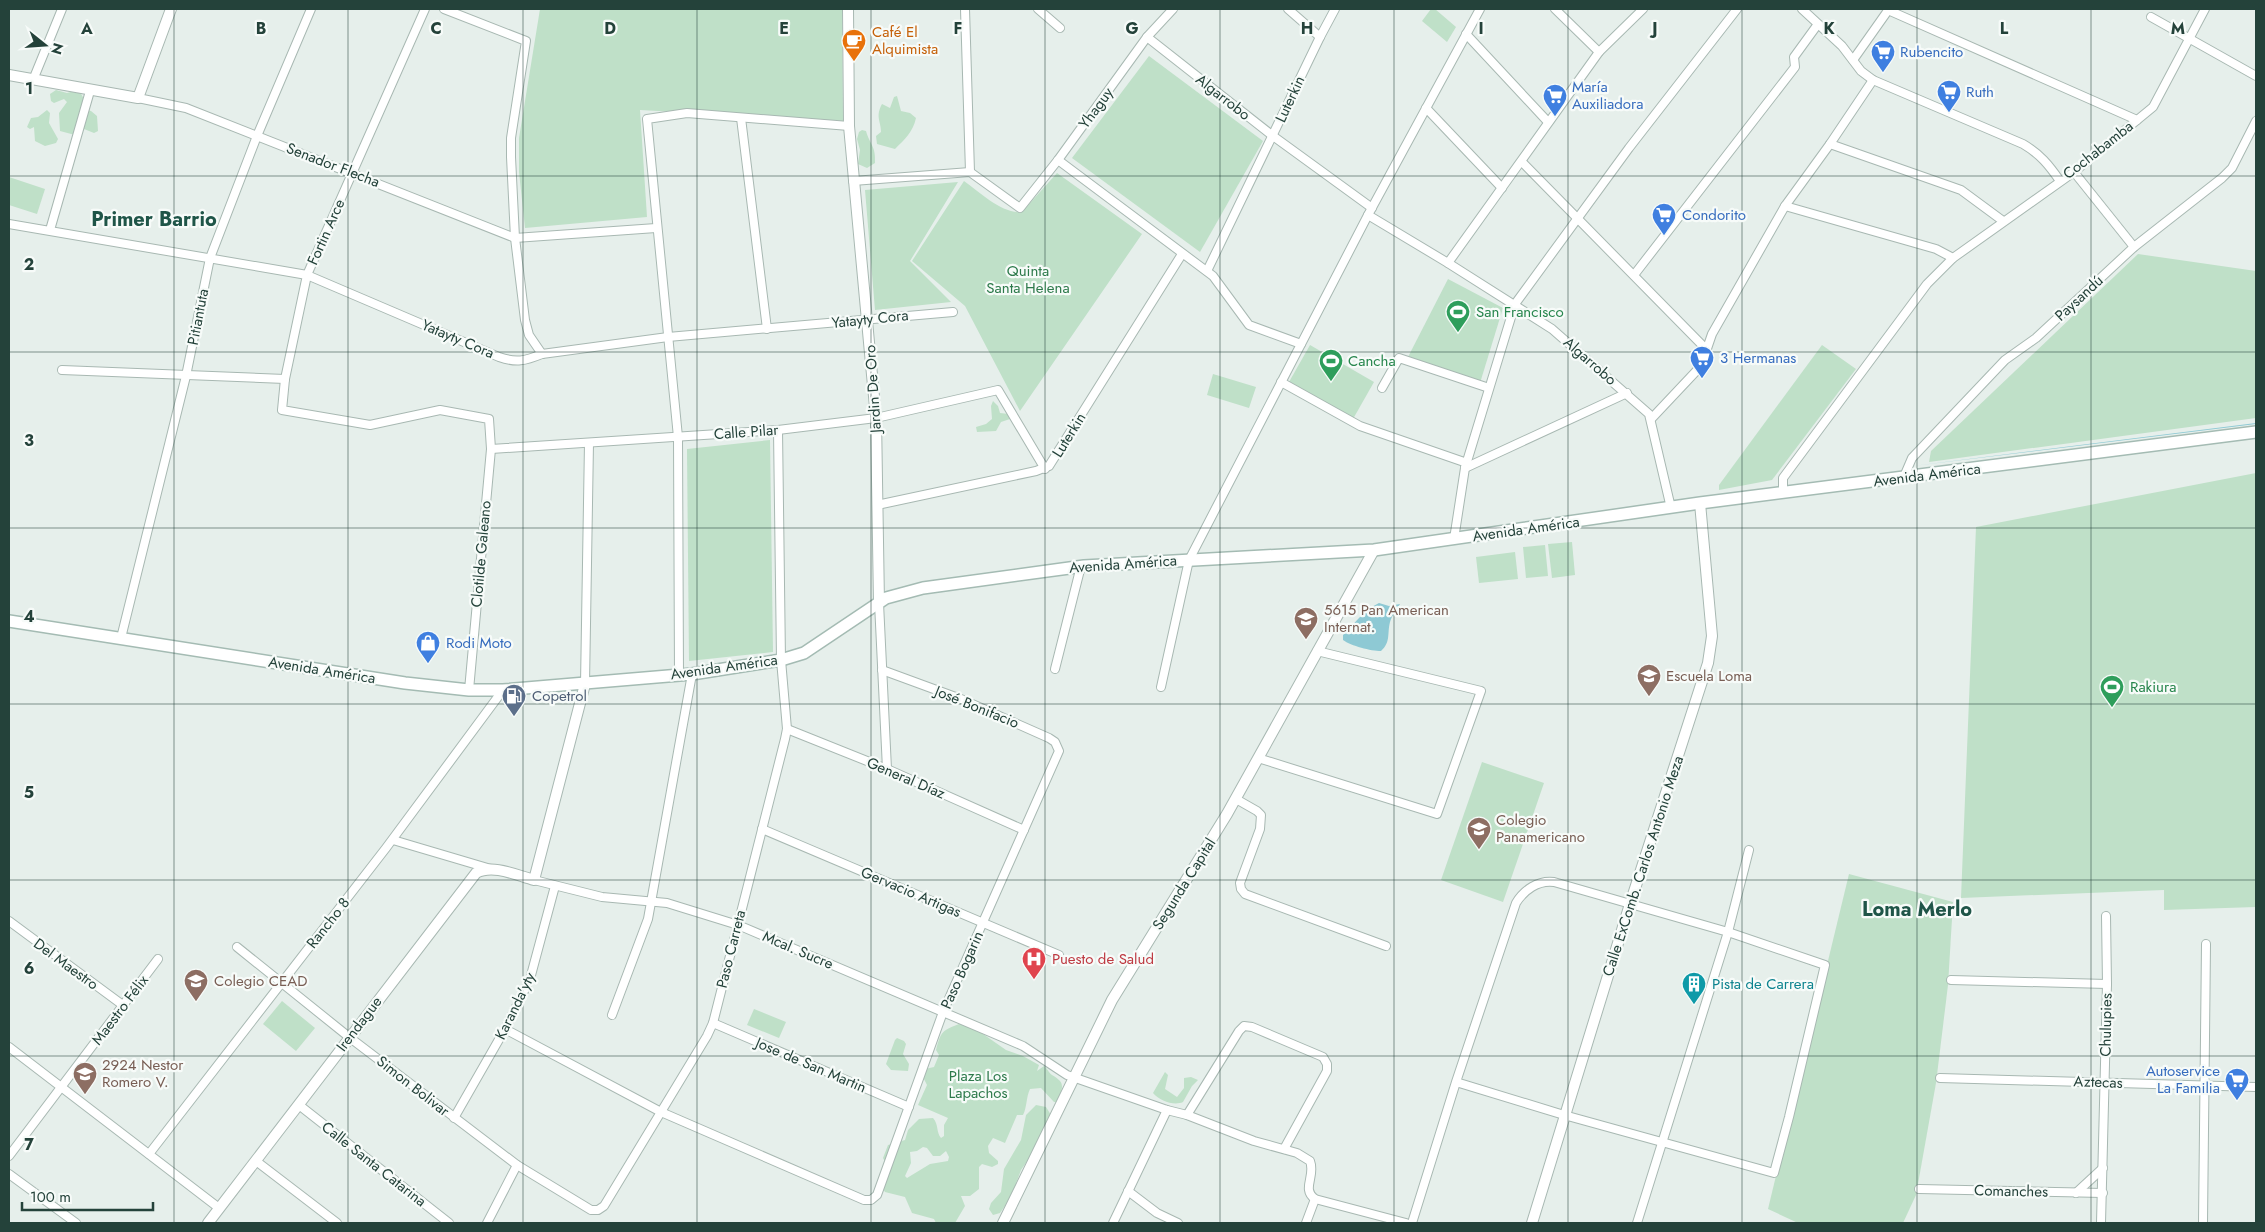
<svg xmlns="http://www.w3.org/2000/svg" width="2265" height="1232" viewBox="0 0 2265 1232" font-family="Jost,sans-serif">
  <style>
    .green { fill: #bfe0c8; fill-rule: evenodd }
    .water { fill: #8ec9d4 }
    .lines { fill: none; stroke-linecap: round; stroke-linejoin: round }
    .minor-casing { stroke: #a8b8b2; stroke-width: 10 }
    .tertiary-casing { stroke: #a8b8b2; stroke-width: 12 }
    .secondary-casing { stroke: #a4bbb3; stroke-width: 14 }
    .minor { stroke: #fff; stroke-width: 8 }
    .tertiary { stroke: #fff; stroke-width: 10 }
    .secondary { stroke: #fff; stroke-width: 11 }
    .grid { fill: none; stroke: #24423a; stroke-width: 1; stroke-opacity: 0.55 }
    .labels { text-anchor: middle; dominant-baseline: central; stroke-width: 4.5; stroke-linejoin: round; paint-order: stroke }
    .food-label { font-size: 15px; fill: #c56008; stroke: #f7fbf9; text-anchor: start }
    .shop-label { font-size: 15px; fill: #366cbe; stroke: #f7fbf9; text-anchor: start }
    .street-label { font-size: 15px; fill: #24423a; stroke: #f7fbf9 }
    .park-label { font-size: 15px; fill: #2d7a4b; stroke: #f7fbf9 }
    .leisure-label { font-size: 15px; fill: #27864d; stroke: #f7fbf9; text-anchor: start }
    .education-label { font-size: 15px; fill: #785e54; stroke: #f7fbf9; text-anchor: start }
    .service-label { font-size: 15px; fill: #4e5e75; stroke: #f7fbf9; text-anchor: start }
    .health-label { font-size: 15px; fill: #be3a42; stroke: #f7fbf9; text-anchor: start }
    .culture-label { font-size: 15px; fill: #0d838f; stroke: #f7fbf9; text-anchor: start }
    .district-label { font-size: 20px; font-weight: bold; fill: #1f5548; stroke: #f7fbf9 }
    .grid-label { font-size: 16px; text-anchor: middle; font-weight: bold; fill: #24423a; stroke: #f7fbf9; stroke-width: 4.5; stroke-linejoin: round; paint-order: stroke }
  </style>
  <rect width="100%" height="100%" fill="#e6efeb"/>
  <g class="green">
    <path d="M540,9H842L843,121L640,110L647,217L525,228L519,172V138Z"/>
    <path d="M1431,9H1435L1456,27L1447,42L1422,21Z"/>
    <path d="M1149,56L1263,141L1200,252L1072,158Z"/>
    <path d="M56,90L67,93L74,91L80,92L84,99L81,108L91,111L97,116L98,131L94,133L84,129L75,135L60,131L59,113L67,102L64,99L54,103L51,101L50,94Z"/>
    <path d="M897,96L901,111L910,113L916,118C913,132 905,139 895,149L877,144L876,136L881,132C881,121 875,117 882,104L890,108L894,97Z"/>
    <path d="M47,110L50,113L49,123L58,139L56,143L45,146L35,141L34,127L30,129L27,127L31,118L38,117Z"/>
    <path d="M862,130L866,131C870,145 876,146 875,163L867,168L858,164L860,150L857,139L859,132Z"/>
    <path d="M1057,173L1142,234L1020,411L965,306L912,261L964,181C981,193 1002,214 1022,212Z"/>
    <path d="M9,177L45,189L37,214L9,205Z"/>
    <path d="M958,182L910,261L951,302L875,310L865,190Z"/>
    <path d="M2138,254L2256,271V418L1929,462L1931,451Z"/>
    <path d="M1448,279L1503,308L1480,383L1408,357Z"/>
    <path d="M1310,345L1374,382L1353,419L1289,382Z"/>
    <path d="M1822,345L1856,369L1772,480L1719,490V485Z"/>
    <path d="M1213,374L1256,387L1249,408L1207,395Z"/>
    <path d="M993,401L998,406L1000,413L1009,414L1010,419L1001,422L996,431L977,432L976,427L986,424L992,419L991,406Z"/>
    <path d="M770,440L773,652L689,661L687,449Z"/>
    <path d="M2256,473V907L2164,910V890L1961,898L1976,527Z"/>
    <path d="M1572,542L1575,575L1552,578L1548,544Z"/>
    <path d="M1545,545L1548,576L1526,578L1523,547Z"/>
    <path d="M1515,552L1518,579L1479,583L1476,557Z"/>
    <path d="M1482,762L1544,783L1503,902L1441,880Z"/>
    <path d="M1849,874L1953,902L1948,985L1936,1083L1916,1195L1903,1223H1798L1768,1209Z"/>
    <path d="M282,1001L315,1028L296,1051L263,1024Z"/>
    <path d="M754,1009L786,1022L779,1038L747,1025Z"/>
    <path d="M959,1024L973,1027L1006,1050L1023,1056L1039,1065L1037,1071L1044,1066C1048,1069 1048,1072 1052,1075C1066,1083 1063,1087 1057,1102H1054L1041,1088L1030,1089C1026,1097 1027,1108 1023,1115H1017L1005,1143L993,1138L988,1146L989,1153L998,1161V1164L992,1167L982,1164L979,1167V1189L970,1196H961L965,1206L955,1223H936L934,1219L912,1213L905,1197L885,1192L883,1189L885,1177L890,1171L883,1158L888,1145L905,1140L908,1130L919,1119L933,1118C939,1125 936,1132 941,1138L944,1136V1125L948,1118L918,1105L927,1085L923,1077L925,1069L934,1067L939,1055L936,1050C941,1031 942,1031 959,1024ZM923,1147L927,1148L933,1156H940L946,1151L949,1157L948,1161L930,1164L907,1178L905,1176L911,1163L910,1152L917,1151Z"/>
    <path d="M897,1038L904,1041L906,1044L903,1054L909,1064L908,1071L891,1070L886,1064L895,1040Z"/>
    <path d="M1165,1072L1168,1075L1165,1089L1177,1097L1184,1088V1078L1191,1077L1198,1080L1192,1086L1183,1102C1174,1106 1160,1101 1153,1093Z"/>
    <path d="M1036,1105L1046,1107L1051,1115L1037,1147L1021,1170L1011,1197L1000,1213L993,1215L989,1209L991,1203L1001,1192L1004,1169L1021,1140L1026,1115Z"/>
  </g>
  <g class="water">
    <path d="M2256,423V424L1913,466Z"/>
    <path d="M1379,603L1389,606L1400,604C1397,610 1392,615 1390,622C1387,634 1391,642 1381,651C1371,651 1351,646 1343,640V635C1354,624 1364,610 1379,603Z"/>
  </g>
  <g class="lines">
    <defs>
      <g id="minor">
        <path d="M425,9L307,275L285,379L282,410L370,425L440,410L489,419L491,449L469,690"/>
        <path d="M444,9L526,41L511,138V157L515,238L525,320L529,335L542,354"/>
        <path d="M965,9L970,172"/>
        <path d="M1038,9L1060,28"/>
        <path d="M1288,9L1320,37"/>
        <path d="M1555,9L1599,52"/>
        <path d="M1802,9L1842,46L1861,71L1873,80L2023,144C2040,154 2049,165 2060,181"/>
        <path d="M1888,10L2137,120"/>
        <path d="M2151,17L2256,76"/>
        <path d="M1466,34L1548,122"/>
        <path d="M1147,37L1273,136L1372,208"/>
        <path d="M1853,60L1889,9"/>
        <path d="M33,80L62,9"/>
        <path d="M138,98L186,108L515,238L656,228"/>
        <path d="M1426,108L1502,188"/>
        <path d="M741,118L767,329"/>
        <path d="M1830,144L1961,190L2003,221"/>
        <path d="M1058,160L1213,276L1249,325L1301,344"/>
        <path d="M1522,162L1707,350"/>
        <path d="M2074,172L2134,247"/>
        <path d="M853,181L970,172L1020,208L1058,160L1147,37L1173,9"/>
        <path d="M1785,206L1936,249L1953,258"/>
        <path d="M1368,215L1448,263L1552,329L1649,414L1671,508"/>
        <path d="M9,224L307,275L499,357C516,363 525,361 542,354L668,337L953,312"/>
        <path d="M50,230L90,91"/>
        <path d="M1448,263L1599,52L1643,9"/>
        <path d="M1207,271L1320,37L1335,9"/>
        <path d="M1634,275L1795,67L1794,57L1818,24"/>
        <path d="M62,370L285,379"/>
        <path d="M1281,382L1360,426L1467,463"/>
        <path d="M1382,388L1399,358L1489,388"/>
        <path d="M1652,418L1701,366L1712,334L1785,206L1830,144L1873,80"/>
        <path d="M491,449L778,430L876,418L998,390L1045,469"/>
        <path d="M1465,468L1627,393"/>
        <path d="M1903,479L1912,458L2005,360L2036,338L2134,247L2222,178L2232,168L2256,121"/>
        <path d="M1783,492V478L1927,284L1953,258L2074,172L2153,107L2205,9"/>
        <path d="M877,505L1036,471L1049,466L1182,254"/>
        <path d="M1454,539L1465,468L1515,304L1629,148L1737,9"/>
        <path d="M879,603L887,769"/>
        <path d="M121,638L186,376L210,258L257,136L311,9"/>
        <path d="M1055,669L1081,566"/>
        <path d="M679,675L678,437L647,119L687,113L849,126"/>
        <path d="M585,684L589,443"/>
        <path d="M1161,687L1189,560L1368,215L1480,9"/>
        <path d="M787,729L887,769L1024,830"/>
        <path d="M1258,758L1437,814L1481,691L1317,651"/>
        <path d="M1236,799L1257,811L1261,815L1260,829L1240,883L1241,889L1245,894L1386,946"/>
        <path d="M762,829L1059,955"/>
        <path d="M393,840L491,869"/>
        <path d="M534,880L602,897L667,903L738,925L1023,1046L1067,1075L1167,1110L1187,1115L1254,1141L1297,1153L1310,1161C1316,1176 1301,1189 1315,1199L1406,1223"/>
        <path d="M9,921L124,1006"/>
        <path d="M237,947L349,1037L517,1165L591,1210H598L604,1206L707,1036L713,1023L785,739L787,729L781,660L778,430"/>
        <path d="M1951,980L2107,984"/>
        <path d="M612,1015L648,919L692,674"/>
        <path d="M713,1023L909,1107"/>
        <path d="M505,1029L661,1112L864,1200H871L877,1195L943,1012L1059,751L1055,742L1049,738L961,699L882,670"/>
        <path d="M9,1047L219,1208"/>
        <path d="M1940,1078L2256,1087"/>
        <path d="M299,1105L449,1223"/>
        <path d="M1187,1115L1239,1031L1244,1026L1252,1027L1323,1057L1327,1064V1071L1284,1149"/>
        <path d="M454,1118L505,1029L530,979L555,886"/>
        <path d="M149,1154L386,848L503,690"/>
        <path d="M9,1156L158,959"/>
        <path d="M256,1161L337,1223"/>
        <path d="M9,1174L76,1223"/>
        <path d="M1919,1189L2103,1193"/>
        <path d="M1128,1191L1157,1213L1178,1223"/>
        <path d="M2076,1193L2103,1168"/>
        <path d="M487,1223L517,1165"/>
        <path d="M1113,1223L1167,1110"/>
        <path d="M1306,1223L1315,1199"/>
        <path d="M1412,1223L1456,1082L1516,903C1524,890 1538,880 1554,882L1728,932L1825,965L1789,1117L1774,1173L1564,1115L1456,1082"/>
        <path d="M1637,1223L1728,932L1749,850"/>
        <path d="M2101,1223L2107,984L2106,916"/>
        <path d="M2203,1223L2206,944"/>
      </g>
      <g id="tertiary">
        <path d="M848,9L849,126L876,418L879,603"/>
        <path d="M9,75L138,98L171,9"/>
        <path d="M208,1223L476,873C493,864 516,875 534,880L585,684"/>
        <path d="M1003,1223L1112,1000L1227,814L1374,550"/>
        <path d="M1532,1223L1630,904L1708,663L1712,636L1700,503"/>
      </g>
      <path id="secondary" d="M9,621L405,683L469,690H503L692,674L781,660L804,653L886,598L923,588L1084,566L1374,550L1700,503L2256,432"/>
    </defs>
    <use href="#minor" class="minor-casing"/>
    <use href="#tertiary" class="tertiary-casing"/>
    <use href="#secondary" class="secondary-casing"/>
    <use href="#minor" class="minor"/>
    <use href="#tertiary" class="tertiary"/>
    <use href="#secondary" class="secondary"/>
  </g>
  <path class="grid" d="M174,9V1223M348,9V1223M523,9V1223M697,9V1223M871,9V1223M1045,9V1223M1220,9V1223M1394,9V1223M1568,9V1223M1742,9V1223M1917,9V1223M2091,9V1223M9,176H2256M9,352H2256M9,528H2256M9,704H2256M9,880H2256M9,1056H2256"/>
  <defs>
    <symbol id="cafe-pin" viewBox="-11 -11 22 30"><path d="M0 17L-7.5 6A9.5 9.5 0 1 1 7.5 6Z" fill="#e8710a" stroke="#f7fbf9"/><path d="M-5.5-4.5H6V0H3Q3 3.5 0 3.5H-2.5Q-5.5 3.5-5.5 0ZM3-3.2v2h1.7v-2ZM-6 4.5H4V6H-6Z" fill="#fff"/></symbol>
    <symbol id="supermarket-pin" viewBox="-11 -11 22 30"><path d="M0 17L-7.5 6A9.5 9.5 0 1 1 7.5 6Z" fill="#3f7fe0" stroke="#f7fbf9"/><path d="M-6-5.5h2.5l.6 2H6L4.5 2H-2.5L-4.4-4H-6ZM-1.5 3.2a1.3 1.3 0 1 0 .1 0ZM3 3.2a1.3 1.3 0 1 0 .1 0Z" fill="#fff"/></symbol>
    <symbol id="stadium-pin" viewBox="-11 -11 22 30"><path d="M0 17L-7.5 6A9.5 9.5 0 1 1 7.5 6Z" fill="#2e9e5b" stroke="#f7fbf9"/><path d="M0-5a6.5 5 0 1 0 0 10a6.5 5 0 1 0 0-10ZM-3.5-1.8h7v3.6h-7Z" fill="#fff"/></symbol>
    <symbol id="school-pin" viewBox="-11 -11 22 30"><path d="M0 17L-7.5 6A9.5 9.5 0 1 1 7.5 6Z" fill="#8d6e63" stroke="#f7fbf9"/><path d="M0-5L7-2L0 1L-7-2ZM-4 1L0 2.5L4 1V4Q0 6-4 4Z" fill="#fff"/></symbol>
    <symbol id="shop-pin" viewBox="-11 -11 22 30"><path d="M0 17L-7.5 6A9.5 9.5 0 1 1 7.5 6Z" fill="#3f7fe0" stroke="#f7fbf9"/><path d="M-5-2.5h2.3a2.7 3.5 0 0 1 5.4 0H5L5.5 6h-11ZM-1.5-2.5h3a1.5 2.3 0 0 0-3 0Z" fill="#fff"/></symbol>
    <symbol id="fuel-pin" viewBox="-11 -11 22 30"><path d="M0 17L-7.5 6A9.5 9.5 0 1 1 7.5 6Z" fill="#5c6f8a" stroke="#f7fbf9"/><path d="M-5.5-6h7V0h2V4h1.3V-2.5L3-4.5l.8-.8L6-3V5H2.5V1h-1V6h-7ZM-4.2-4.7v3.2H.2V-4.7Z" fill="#fff"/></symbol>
    <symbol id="hospital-pin" viewBox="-11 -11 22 30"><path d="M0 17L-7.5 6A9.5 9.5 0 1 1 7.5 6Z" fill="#e0444e" stroke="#f7fbf9"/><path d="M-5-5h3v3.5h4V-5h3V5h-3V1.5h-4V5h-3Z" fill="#fff"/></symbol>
    <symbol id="university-pin" viewBox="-11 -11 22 30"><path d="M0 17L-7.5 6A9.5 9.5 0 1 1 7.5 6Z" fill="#8d6e63" stroke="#f7fbf9"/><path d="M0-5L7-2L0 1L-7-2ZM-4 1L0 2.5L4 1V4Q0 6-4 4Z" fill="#fff"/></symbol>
    <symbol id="building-pin" viewBox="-11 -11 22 30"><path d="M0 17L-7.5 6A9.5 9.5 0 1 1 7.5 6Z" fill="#0f9aa8" stroke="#f7fbf9"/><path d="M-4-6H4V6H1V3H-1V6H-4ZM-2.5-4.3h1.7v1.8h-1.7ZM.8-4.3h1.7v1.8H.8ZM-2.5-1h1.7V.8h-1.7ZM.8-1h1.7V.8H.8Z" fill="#fff"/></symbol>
  </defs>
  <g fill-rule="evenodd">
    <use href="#cafe-pin" x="840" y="27" width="28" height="38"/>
    <use href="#supermarket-pin" x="1869" y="38" width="28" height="38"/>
    <use href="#supermarket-pin" x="1935" y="78" width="28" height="38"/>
    <use href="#supermarket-pin" x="1541" y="82" width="28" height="38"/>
    <use href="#supermarket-pin" x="1650" y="201" width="28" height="38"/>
    <use href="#stadium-pin" x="1444" y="298" width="28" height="38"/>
    <use href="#supermarket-pin" x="1688" y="344" width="28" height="38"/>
    <use href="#stadium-pin" x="1317" y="347" width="28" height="38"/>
    <use href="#school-pin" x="1292" y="605" width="28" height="38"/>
    <use href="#shop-pin" x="414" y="629" width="28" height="38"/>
    <use href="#school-pin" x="1635" y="662" width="28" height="38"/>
    <use href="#stadium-pin" x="2098" y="673" width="28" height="38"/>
    <use href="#fuel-pin" x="500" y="682" width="28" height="38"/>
    <use href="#school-pin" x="1465" y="815" width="28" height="38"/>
    <use href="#hospital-pin" x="1020" y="945" width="28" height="38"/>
    <use href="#university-pin" x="182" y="967" width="28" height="38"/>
    <use href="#building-pin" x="1680" y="970" width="28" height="38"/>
    <use href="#school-pin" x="71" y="1060" width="28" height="38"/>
    <use href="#supermarket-pin" x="2223" y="1066" width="28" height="38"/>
  </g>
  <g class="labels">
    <g class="food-label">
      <text x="872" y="32">Café El<tspan x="872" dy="17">Alquimista</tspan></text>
    </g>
    <g class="shop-label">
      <text x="1900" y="52">Rubencito</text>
      <text x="1572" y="87">María<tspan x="1572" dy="17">Auxiliadora</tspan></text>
      <text x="1966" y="92">Ruth</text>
      <text x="1682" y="215">Condorito</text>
      <text x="1720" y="358">3 Hermanas</text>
      <text x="446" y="643">Rodi Moto</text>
      <text x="2220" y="1071" text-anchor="end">Autoservice<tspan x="2220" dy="17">La Familia</tspan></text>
    </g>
    <g class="street-label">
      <text transform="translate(1223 97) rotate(38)">Algarrobo</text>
      <text transform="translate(1290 99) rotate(-65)">Luterkin</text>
      <text transform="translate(1096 108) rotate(-54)">Yhaguy</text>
      <text transform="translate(2098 150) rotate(-38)">Cochabamba</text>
      <text transform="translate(333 165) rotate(21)">Senador Flecha</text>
      <text transform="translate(326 232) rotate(-66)">Fortin Arce</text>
      <text transform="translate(2079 298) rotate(-43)">Paysandú</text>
      <text transform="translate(198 317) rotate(-79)">Pitiantuta</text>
      <text transform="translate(870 319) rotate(-6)">Yatayty Cora</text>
      <text transform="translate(458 339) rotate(23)">Yatayty Cora</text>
      <text transform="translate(1590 361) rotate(41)">Algarrobo</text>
      <text transform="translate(873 389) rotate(-94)">Jardin De Oro</text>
      <text transform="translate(746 432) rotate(-4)">Calle Pilar</text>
      <text transform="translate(1069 435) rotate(-58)">Luterkin</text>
      <text transform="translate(1927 475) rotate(-7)">Avenida América</text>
      <text transform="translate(1526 529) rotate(-8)">Avenida América</text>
      <text transform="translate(481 554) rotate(-85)">Clotilde Galeano</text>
      <text transform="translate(1123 564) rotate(-4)">Avenida América</text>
      <text transform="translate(724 667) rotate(-8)">Avenida América</text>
      <text transform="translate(322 670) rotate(9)">Avenida América</text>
      <text transform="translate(977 707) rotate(22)">José Bonifacio</text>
      <text transform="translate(906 778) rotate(23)">General Díaz</text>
      <text transform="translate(1643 866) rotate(-72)">Calle ExComb. Carlos Antonio Meza</text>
      <text transform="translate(1184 884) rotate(-58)">Segunda Capital</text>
      <text transform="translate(911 892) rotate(23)">Gervacio Artigas</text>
      <text transform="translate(328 923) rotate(-52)">Rancho 8</text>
      <text transform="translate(731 949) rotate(-76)">Paso Carreta</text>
      <text transform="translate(798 950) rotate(23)">Mcal. Sucre</text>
      <text transform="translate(66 964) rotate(36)">Del Maestro</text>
      <text transform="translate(962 970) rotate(-66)">Paso Bogarin</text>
      <text transform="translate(515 1006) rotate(-64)">Karanda'yty</text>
      <text transform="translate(120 1010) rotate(-53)">Maestro Félix</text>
      <text transform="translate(359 1024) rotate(-53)">Irendague</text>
      <text transform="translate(2106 1025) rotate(-89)">Chulupies</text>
      <text transform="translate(811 1065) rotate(23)">Jose de San Martin</text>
      <text transform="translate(2098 1082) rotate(2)">Aztecas</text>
      <text transform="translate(413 1086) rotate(38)">Simon Bolivar</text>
      <text transform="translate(374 1164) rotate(38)">Calle Santa Catarina</text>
      <text transform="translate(2011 1191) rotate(1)">Comanches</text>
    </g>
    <g class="park-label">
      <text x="1028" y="271">Quinta<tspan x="1028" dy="17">Santa Helena</tspan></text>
      <text x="978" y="1076">Plaza Los<tspan x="978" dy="17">Lapachos</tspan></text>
    </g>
    <g class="leisure-label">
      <text x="1476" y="312">San Francisco</text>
      <text x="1348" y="361">Cancha</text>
      <text x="2130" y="687">Rakiura</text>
    </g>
    <g class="education-label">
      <text x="1324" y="610">5615 Pan American<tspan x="1324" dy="17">Internat.</tspan></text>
      <text x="1666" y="676">Escuela Loma</text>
      <text x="1496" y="820">Colegio<tspan x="1496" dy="17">Panamericano</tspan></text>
      <text x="214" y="981">Colegio CEAD</text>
      <text x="102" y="1065">2924 Nestor<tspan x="102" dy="17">Romero V.</tspan></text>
    </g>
    <g class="service-label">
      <text x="532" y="696">Copetrol</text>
    </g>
    <g class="health-label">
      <text x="1052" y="959">Puesto de Salud</text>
    </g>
    <g class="culture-label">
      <text x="1712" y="984">Pista de Carrera</text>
    </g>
    <g class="district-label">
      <text x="154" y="219">Primer Barrio</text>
      <text x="1917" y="909">Loma Merlo</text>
    </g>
  </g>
  <g class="grid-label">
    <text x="87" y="34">A</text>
    <text x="261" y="34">B</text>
    <text x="436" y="34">C</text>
    <text x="610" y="34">D</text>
    <text x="784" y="34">E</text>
    <text x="958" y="34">F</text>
    <text x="1132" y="34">G</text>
    <text x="1307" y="34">H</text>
    <text x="1481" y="34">I</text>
    <text x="1655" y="34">J</text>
    <text x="1829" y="34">K</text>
    <text x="2004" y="34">L</text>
    <text x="2178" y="34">M</text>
    <text x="29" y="94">1</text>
    <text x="29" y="270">2</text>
    <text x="29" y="446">3</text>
    <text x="29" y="622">4</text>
    <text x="29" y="798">5</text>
    <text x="29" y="974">6</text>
    <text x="29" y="1150">7</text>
  </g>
  <rect width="2265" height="1232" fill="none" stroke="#24423a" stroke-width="20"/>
  <g transform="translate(45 45) rotate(107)" stroke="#f7fbf9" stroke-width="4" paint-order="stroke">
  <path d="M0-4L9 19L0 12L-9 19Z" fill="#24423a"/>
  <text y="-8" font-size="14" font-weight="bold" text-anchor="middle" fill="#24423a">N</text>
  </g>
  <path d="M22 1202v8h131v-8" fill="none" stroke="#24423a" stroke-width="2.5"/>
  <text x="30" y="1202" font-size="15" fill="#24423a" stroke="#f7fbf9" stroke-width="4" paint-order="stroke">100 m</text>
</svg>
